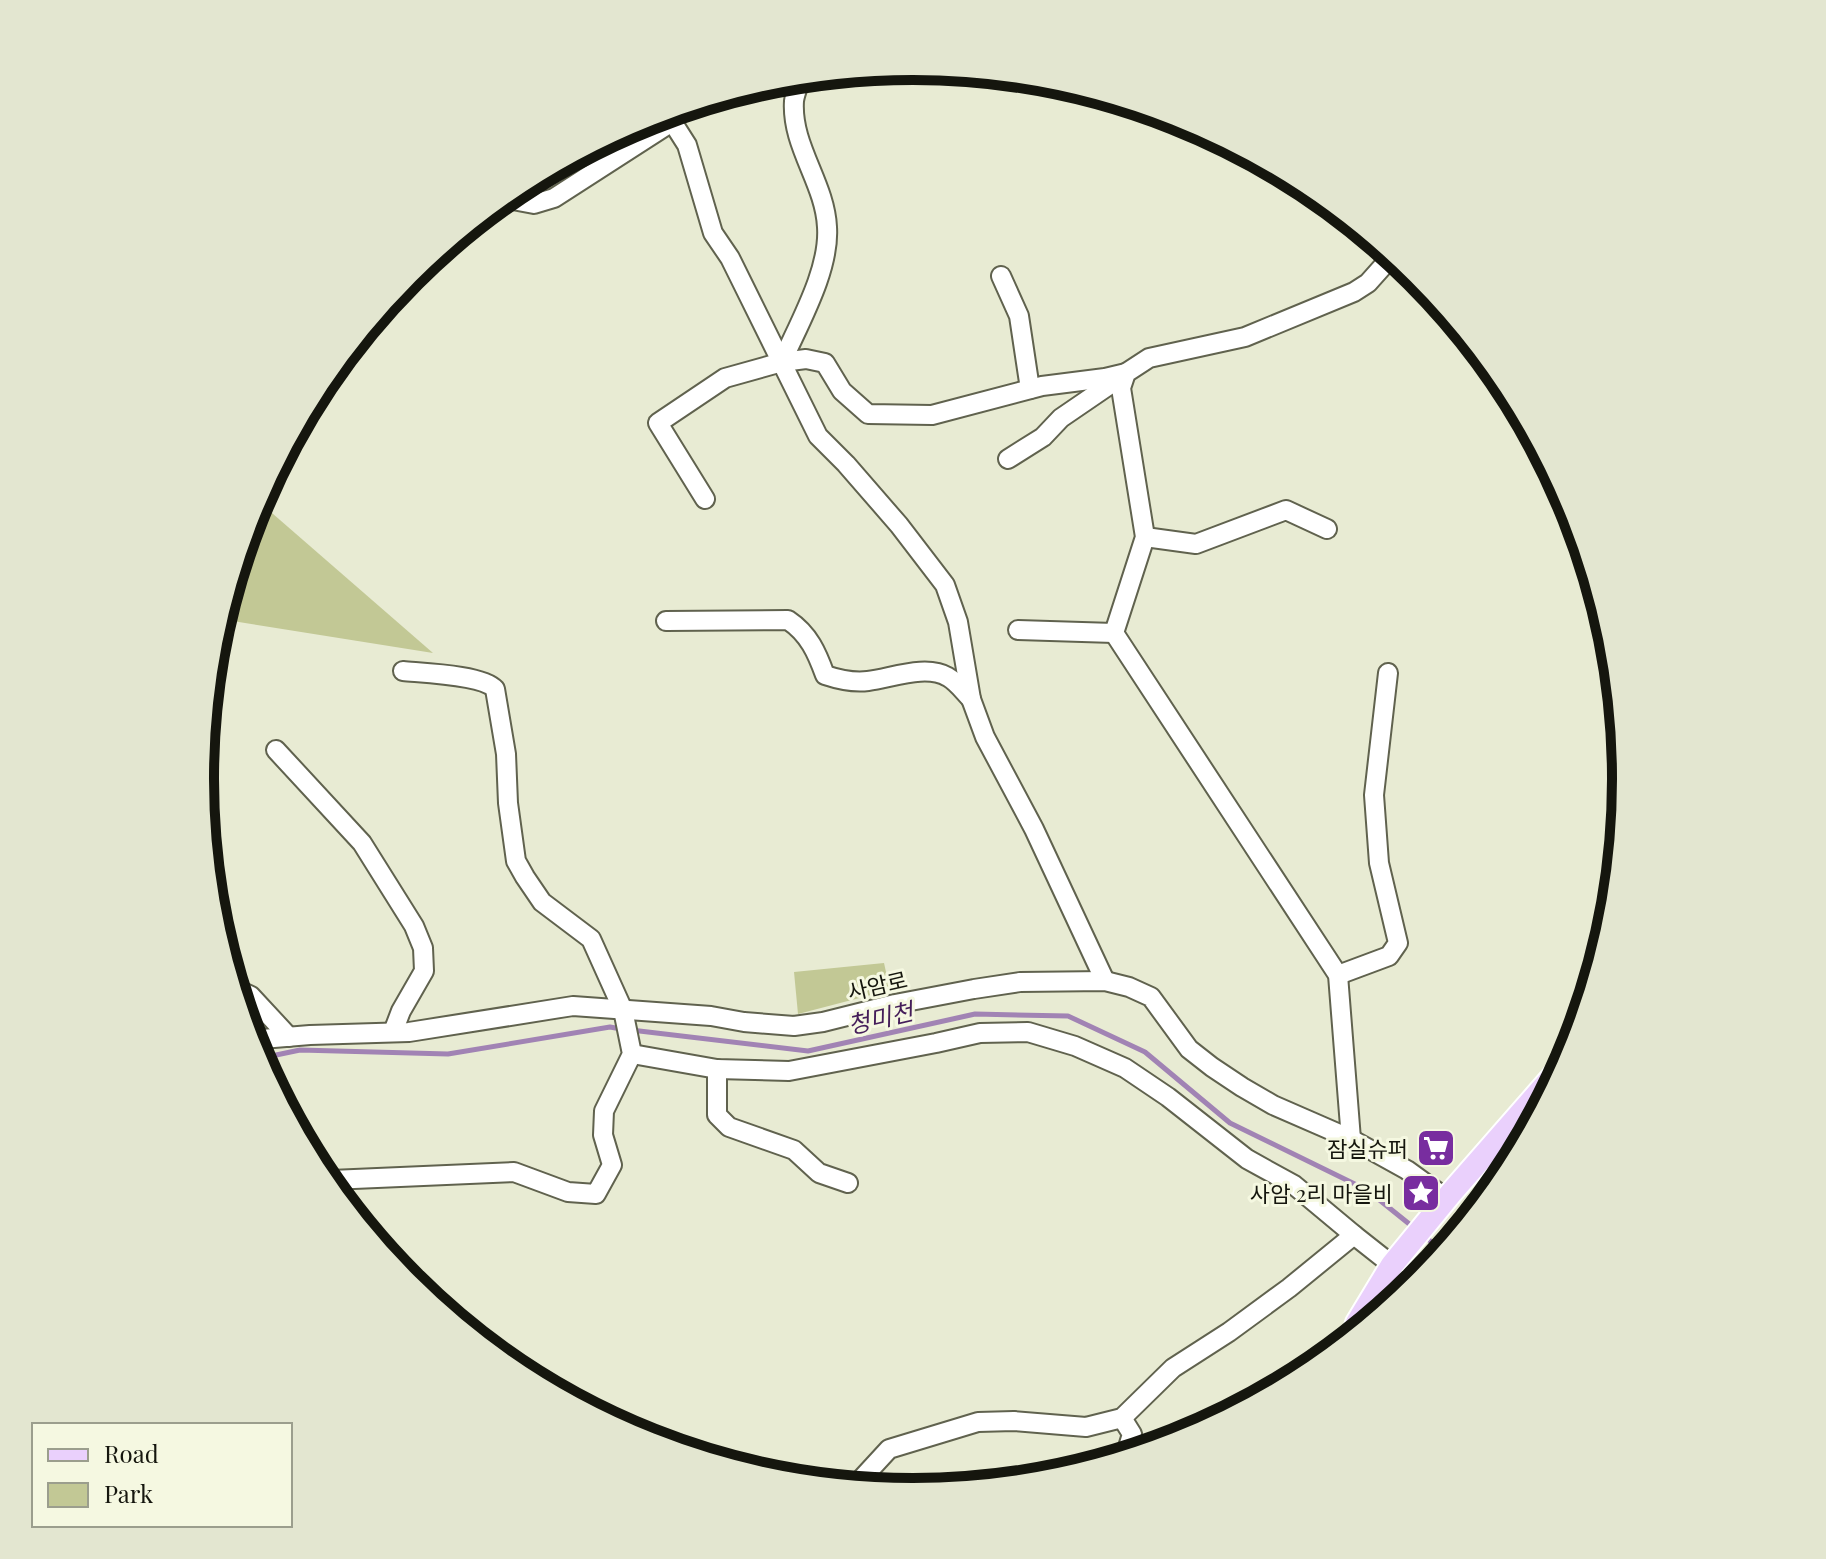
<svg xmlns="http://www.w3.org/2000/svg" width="1826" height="1559" viewBox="0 0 1826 1559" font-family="'Playfair Display','Noto Sans KR',serif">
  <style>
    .green { fill: #c2c895 }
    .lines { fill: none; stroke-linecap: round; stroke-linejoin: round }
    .stream { stroke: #a183b4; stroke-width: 5 }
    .minor-casing { stroke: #60624e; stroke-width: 22 }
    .major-casing { stroke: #fff; stroke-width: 26 }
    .path { stroke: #909281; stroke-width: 3; stroke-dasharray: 2 6; stroke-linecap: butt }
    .minor { stroke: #fff; stroke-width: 18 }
    .major { stroke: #ead0fc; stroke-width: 22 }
    .labels { text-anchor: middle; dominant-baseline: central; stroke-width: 6; stroke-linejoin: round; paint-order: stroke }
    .street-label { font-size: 22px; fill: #15160e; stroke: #f5f8e1 }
    .poi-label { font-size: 22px; fill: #15160e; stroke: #f5f8e1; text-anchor: end }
    .water-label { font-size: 24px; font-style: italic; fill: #441d59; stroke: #f5f8e1 }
    .rim { fill: none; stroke: #15160e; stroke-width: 10 }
  </style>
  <rect width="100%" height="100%" fill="#e8ebd3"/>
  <g class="green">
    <path d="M257,500L433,653L220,619Z"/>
    <path d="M884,963L890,990L798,1014L794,972Z"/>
  </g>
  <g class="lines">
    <g class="stream">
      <path d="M631,1030L808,1051L975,1014L1068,1016L1145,1052L1230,1123L1367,1190L1413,1227"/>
      <path d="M257,1059L300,1050L448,1054L610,1027L621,1029"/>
      <path d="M1424,1236L1444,1252"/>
    </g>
    <defs>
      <g id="minor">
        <path d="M666,112L687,145L713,233L730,258L818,436L846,464L899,525L945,585L958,622L971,699L985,737L1034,829L1105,981"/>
        <path d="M503,198L534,204L554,198L672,122"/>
        <path d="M1001,276L1019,316L1030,389"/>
        <path d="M782,362C799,323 830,270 827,227C825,183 791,146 794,101C795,93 799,85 801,77"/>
        <path d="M1008,459L1043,437L1061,418L1121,377"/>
        <path d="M705,499L658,423L725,378L782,362L806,359L825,363L842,391L868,414L932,415L1042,386L1105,378L1126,373"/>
        <path d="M1145,537L1196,544L1286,510L1327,529"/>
        <path d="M666,621L788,620C809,634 817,653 825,675C840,680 853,683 868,681C892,678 926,664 948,677C957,682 964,692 971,699"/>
        <path d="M1018,630L1114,633"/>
        <path d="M1114,633L1338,975L1351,1139"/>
        <path d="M1114,633L1145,537L1121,388L1126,373L1149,358L1245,337L1354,292L1368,283L1393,255"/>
        <path d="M276,750L362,843L414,926L423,948L424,971L401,1011L393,1032"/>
        <path d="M1338,975L1389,956L1398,943L1379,863L1374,795L1388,673"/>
        <path d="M234,988L251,996L289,1037"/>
        <path d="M251,1043L262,1039L310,1035L409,1032L573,1006L711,1016L744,1022L794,1026L823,1022L895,1004L974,989L1020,982L1105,981L1129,987L1151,997L1189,1049L1212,1067L1242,1087L1273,1105L1351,1139L1407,1170L1447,1199"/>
        <path d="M632,1054L717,1069L789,1071L936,1043L980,1033L1028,1032L1075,1046L1125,1068L1168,1097L1247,1159L1294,1185L1354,1235"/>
        <path d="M717,1069V1115L729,1127L794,1150L819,1173L848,1183"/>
        <path d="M331,1180L514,1172L568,1192L596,1194L612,1165L603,1135L604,1111L632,1054L623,1010L591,939L542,902L525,877L516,861L508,803L506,754L495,689C483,675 424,673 403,671"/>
        <path d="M1122,1418L1132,1434L1125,1457"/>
        <path d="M854,1487L889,1449L978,1422L1014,1421L1086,1427L1122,1418L1173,1368L1229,1332L1289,1288L1354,1235L1392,1265"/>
      </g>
      <path id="major" d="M1353,1337L1357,1323L1392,1265L1451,1193L1570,1057"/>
    </defs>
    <use href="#minor" class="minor-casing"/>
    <use href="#major" class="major-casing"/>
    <g class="path">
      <path d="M1467,1204L1477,1211"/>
      <path d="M1407,1277L1414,1287"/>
    </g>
    <use href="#minor" class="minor"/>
    <use href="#major" class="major"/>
  </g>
  <defs>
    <symbol id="supermarket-square" viewBox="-11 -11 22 22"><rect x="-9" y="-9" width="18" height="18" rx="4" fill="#782d9f" stroke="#f5f8e1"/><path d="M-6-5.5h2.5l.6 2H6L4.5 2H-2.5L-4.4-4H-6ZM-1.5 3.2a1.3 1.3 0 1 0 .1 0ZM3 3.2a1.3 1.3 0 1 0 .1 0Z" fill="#fff"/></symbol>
    <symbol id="sight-square" viewBox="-11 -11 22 22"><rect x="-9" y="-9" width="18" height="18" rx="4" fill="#782d9f" stroke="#f5f8e1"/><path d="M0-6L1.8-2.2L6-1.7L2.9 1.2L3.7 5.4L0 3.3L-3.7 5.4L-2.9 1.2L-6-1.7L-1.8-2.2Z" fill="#fff"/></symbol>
  </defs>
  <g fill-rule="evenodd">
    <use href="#supermarket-square" x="1414" y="1126" width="44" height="44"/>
    <use href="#sight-square" x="1399" y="1171" width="44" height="44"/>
  </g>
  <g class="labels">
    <g class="street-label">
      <text transform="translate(877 985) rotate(-13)">사암로</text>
    </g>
    <g class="poi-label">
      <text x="1408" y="1148">잠실슈퍼</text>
      <text x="1393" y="1193">사암 2리 마을비</text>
    </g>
    <g class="water-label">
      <text transform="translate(880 1017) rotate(-13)">청미천</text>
    </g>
  </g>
  <path d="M0 0H1826V1559H0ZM214 779a699 699 0 1 1 1398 0a699 699 0 1 1-1398 0Z" fill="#e3e6d0" fill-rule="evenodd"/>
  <path class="rim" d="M214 779a699 699 0 1 1 1398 0a699 699 0 1 1-1398 0Z"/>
  <rect x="32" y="1423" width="260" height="104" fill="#f5f8e1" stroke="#9b9e8d" stroke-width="2"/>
  <rect x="48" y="1449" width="40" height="12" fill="#ead0fc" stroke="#9b9e8d" stroke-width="2"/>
  <text x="104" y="1463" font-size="24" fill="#15160e">Road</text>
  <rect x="48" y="1483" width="40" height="24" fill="#c2c895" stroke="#9b9e8d" stroke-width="2"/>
  <text x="104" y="1503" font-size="24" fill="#15160e">Park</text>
</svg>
